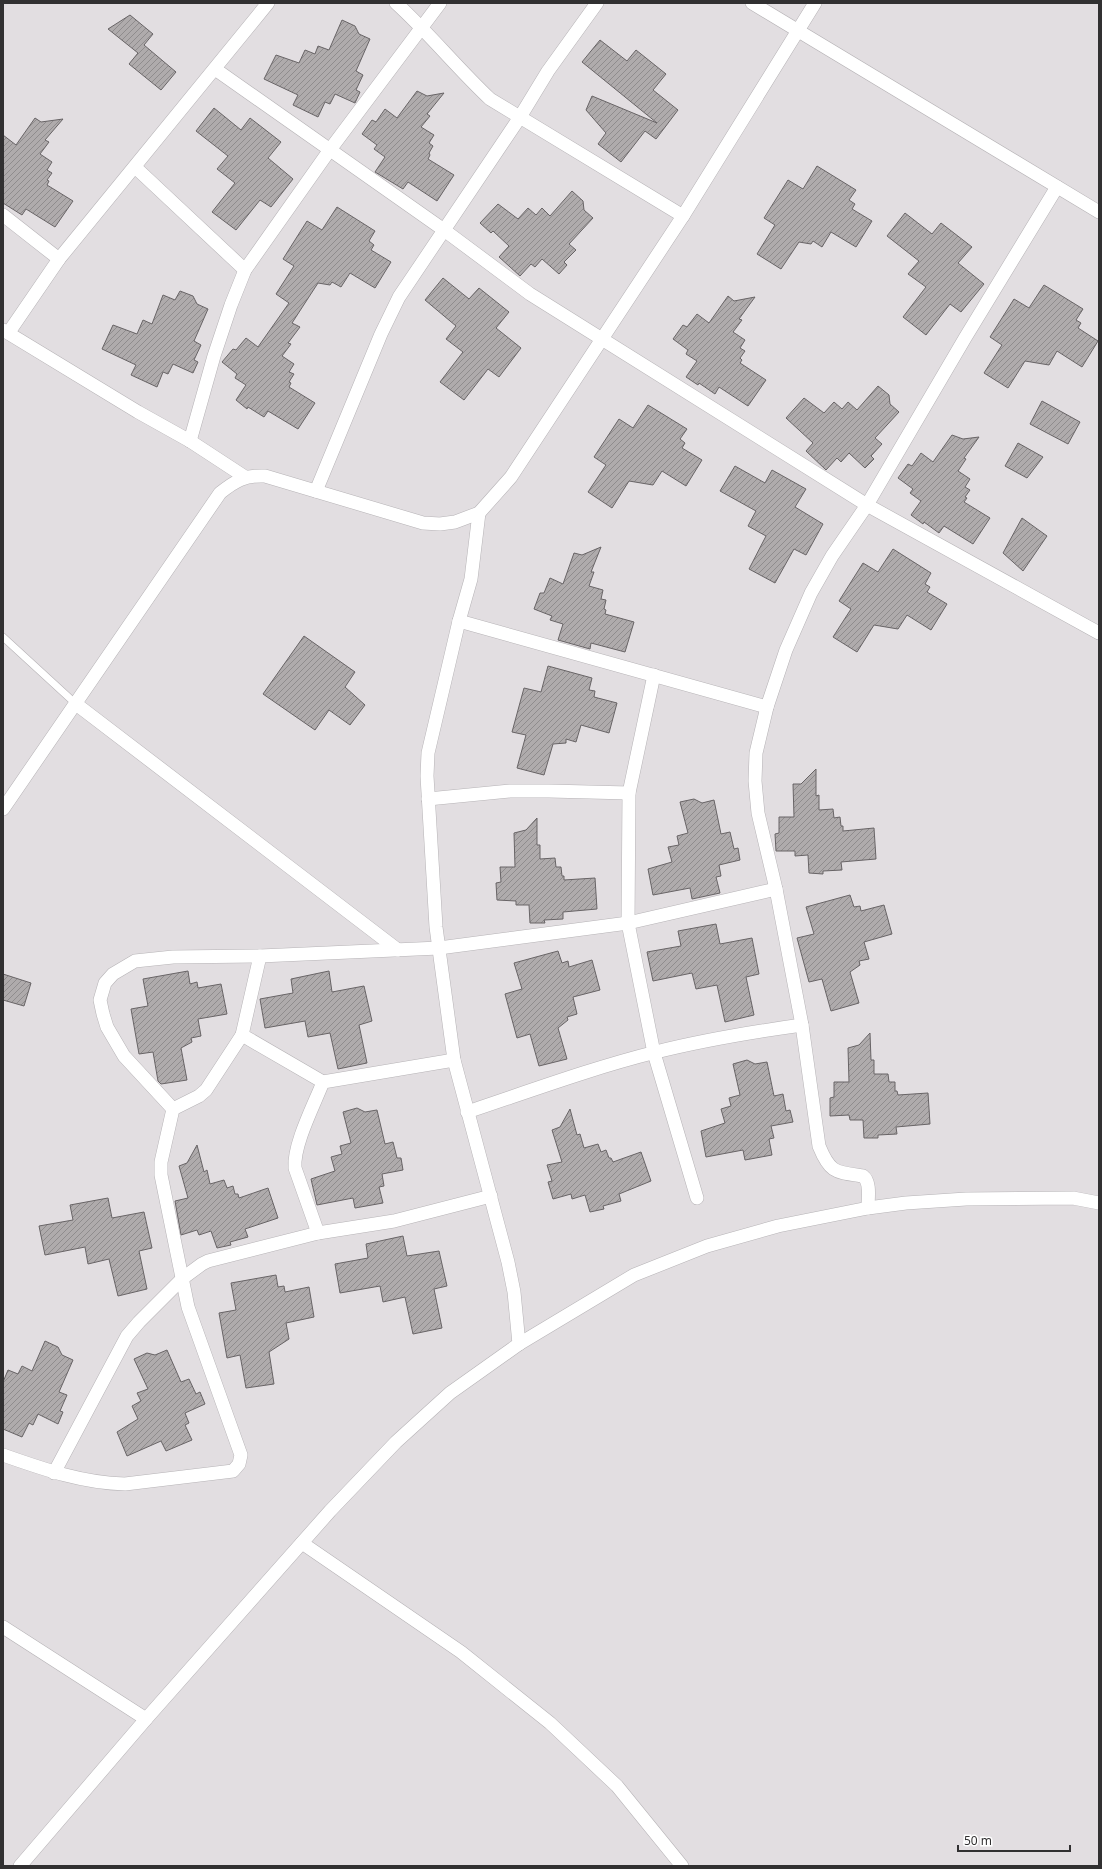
<svg xmlns="http://www.w3.org/2000/svg" width="1102" height="1869" viewBox="0 0 1102 1869" font-family="'Noto Sans',sans-serif">
  <style>
    .building { fill: url(#building-hatch); stroke: #686466 }
    .lines { fill: none; stroke-linecap: round; stroke-linejoin: round }
    .lane-casing { stroke: #b6b3b6; stroke-width: 8 }
    .street-casing { stroke: #b6b3b6; stroke-width: 14 }
    .lane { stroke: #fff; stroke-width: 7 }
    .street { stroke: #fff; stroke-width: 13 }
  </style>
  <defs>
    <pattern id="building-hatch" width="6" height="6" patternUnits="userSpaceOnUse"><rect width="6" height="6" fill="#afabac"/><path d="M-1 1l2-2M0 6l6-6M5 7l2-2" fill="none" stroke="#8f8c8d"/></pattern>
  </defs>
  <rect width="100%" height="100%" fill="#e2dee1"/>
  <g class="building">
    <path d="M130,15L153,34L144,45L176,72L161,90L129,64L138,53L108,29Z"/>
    <path d="M342,20L355,26L359,34L370,39L356,71L363,75L356,90L360,92L355,103L335,94L330,104L325,102L318,117L293,105L298,95L264,79L276,55L299,63L305,50L315,54L318,46L329,50Z"/>
    <path d="M600,40L627,61L636,50L666,74L653,90L678,110L656,139L645,131L621,162L598,144L606,133L586,110L592,96L657,123L582,62Z"/>
    <path d="M417,91L427,96L444,93L427,114L430,116L421,127L434,135L429,143L433,146L429,153L430,155L428,159L454,175L437,201L408,182L403,189L375,172L385,157L374,149L377,145L362,134L372,120L376,122L385,109L397,118Z"/>
    <path d="M214,108L241,130L250,118L281,142L268,158L293,179L271,207L260,200L236,230L212,212L235,183L217,169L228,156L196,131Z"/>
    <path d="M35,118L41,122L63,119L45,140L49,142L40,154L52,162L47,170L52,173L47,180L49,181L47,185L73,201L55,227L26,209L22,215L3,203V135L16,145Z"/>
    <path d="M817,166L856,190L849,200L855,204L852,209L872,221L856,247L831,232L822,247L813,241L811,244L799,242L781,269L757,254L775,225L764,218L788,180L803,189Z"/>
    <path d="M572,191L583,201L584,210L593,218L569,244L576,250L564,262L567,265L559,274L542,259L535,267L531,264L520,276L499,257L509,246L493,231L491,233L480,223L498,204L518,219L528,208L536,215L542,208L550,216Z"/>
    <path d="M337,207L375,231L369,241L374,245L371,250L391,262L375,288L350,273L341,287L332,282L330,285L318,283L292,323L300,327L288,343L291,344L282,356L294,364L289,372L294,374L289,382L291,383L289,387L315,403L298,429L268,411L264,417L248,407L247,409L236,400L246,385L235,378L237,374L222,362L233,349L236,350L246,338L258,347L289,303L276,294L294,266L283,259L307,221L322,230Z"/>
    <path d="M905,213L932,234L941,223L972,247L958,263L984,284L961,312L950,304L926,335L903,317L926,287L908,274L919,261L887,236Z"/>
    <path d="M443,278L469,299L479,288L509,312L496,328L521,348L499,377L488,369L464,400L440,382L463,352L446,339L456,326L425,300Z"/>
    <path d="M1044,285L1083,309L1076,320L1081,323L1078,328L1098,341L1082,367L1057,351L1049,365L1025,361L1008,388L984,373L1002,345L990,337L1014,299L1029,308Z"/>
    <path d="M180,291L193,296L197,304L208,309L194,341L201,345L194,360L198,362L193,373L173,364L168,374L163,372L157,387L131,375L136,365L102,349L113,325L137,334L143,320L152,324L163,295L175,300Z"/>
    <path d="M728,296L734,301L755,297L739,319L742,320L733,332L745,340L740,348L745,351L740,358L742,360L740,363L766,380L748,406L719,387L715,394L699,383L698,385L686,377L697,361L686,354L688,350L673,339L683,325L687,327L697,314L709,323Z"/>
    <path d="M878,386L889,395L890,404L899,412L875,438L882,444L871,456L874,459L865,468L849,453L841,462L837,458L826,470L806,451L813,443L786,418L804,398L824,413L834,402L842,409L848,402L857,410Z"/>
    <path d="M1042,401L1080,422L1068,444L1030,424Z"/>
    <path d="M648,405L687,429L680,439L685,443L682,448L702,460L686,486L662,471L653,485L629,481L612,508L588,492L606,465L594,457L619,419L633,428Z"/>
    <path d="M952,435L963,439L979,437L964,458L966,459L958,471L970,479L965,487L970,490L965,497L967,498L964,502L990,518L973,544L944,526L939,533L924,522L923,524L911,515L921,501L910,493L913,489L898,478L908,464L912,466L921,453L933,462Z"/>
    <path d="M1018,443L1043,457L1027,478L1005,466Z"/>
    <path d="M735,466L765,483L772,470L806,489L795,507L823,524L806,555L794,549L775,583L749,569L766,536L748,526L756,511L720,491Z"/>
    <path d="M1022,518L1047,536L1023,571L1003,553Z"/>
    <path d="M601,547L591,572H594L589,586L603,590L601,599L606,600L604,609L606,610L605,614L634,622L625,652L591,643L590,649L558,640L563,624L550,620L552,616L534,609L540,593H544L550,578L563,584L574,553L582,555Z"/>
    <path d="M893,549L931,573L925,584L930,587L927,592L947,604L931,630L907,615L898,629L874,625L857,652L833,637L851,609L839,601L863,563L878,572Z"/>
    <path d="M304,636L355,672L345,687L365,705L350,725L329,710L315,730L263,694Z"/>
    <path d="M548,666L592,678L589,690L595,691L594,697L617,703L609,733L581,725L576,742L566,739V743L553,744L544,775L517,768L526,735L512,732L524,688L541,692Z"/>
    <path d="M816,769V796L819,795V810L833,809L834,818L840,817L841,826H843V831L874,828L876,859L841,862L842,870L823,871V874L809,873L808,855L795,856V851H776L775,834L779,833V817H794L793,784H801Z"/>
    <path d="M694,799L702,803L714,800L721,834L730,832L734,849L738,848L740,860L719,865L721,876L716,877L720,893L692,899L690,888L653,895L648,869L672,862L668,847L679,845L677,836L688,833L680,802Z"/>
    <path d="M537,818V845H540V859L555,858L556,867H561L562,876H564V880L595,878L597,909L563,912V919L544,920L545,923H530L529,905H516V901L497,900L496,883L501,882L500,867H515L514,833L526,830Z"/>
    <path d="M850,895L854,907L860,906L861,911L884,905L892,934L864,942L869,959L859,961L860,965L850,972L859,1003L831,1011L822,979L809,982L797,938L814,934L806,907Z"/>
    <path d="M716,924L720,944L752,938L759,974L746,977L754,1015L725,1022L717,985L696,989L692,973L653,981L647,952L681,946L678,931Z"/>
    <path d="M558,951L562,963L568,961L569,967L592,960L600,990L573,997L577,1014L567,1017L568,1020L558,1028L567,1059L539,1066L530,1034L517,1038L505,994L522,989L514,963Z"/>
    <path d="M188,971L190,984L197,982L198,988L221,984L227,1014L198,1019L201,1036L191,1038L192,1042L181,1048L187,1080L161,1084L158,1081L153,1052L139,1054L131,1009L148,1006L143,979Z"/>
    <path d="M329,971L332,992L364,986L372,1021L359,1025L367,1063L338,1069L330,1033L308,1037L305,1021L265,1028L260,999L293,993L291,979Z"/>
    <path d="M3,974L31,983L24,1006L3,1000Z"/>
    <path d="M870,1033L871,1060H874V1074H888L889,1082H895V1091H897L898,1095L928,1093L930,1124L896,1127L897,1134L878,1135V1138H864L863,1120H850L849,1115L830,1116V1098L834,1097V1082H849L848,1048L859,1045Z"/>
    <path d="M747,1060L755,1064L767,1062L774,1096L783,1094L786,1111L790,1110L793,1122L771,1126L774,1138L769,1139L772,1155L745,1160L743,1150L706,1157L701,1131L725,1123L721,1109L731,1106L729,1098L740,1095L733,1064Z"/>
    <path d="M357,1108L365,1112L377,1110L385,1144L393,1142L397,1158H401L403,1170L382,1174L384,1186L379,1187L383,1203L355,1208L353,1198L317,1205L311,1179L335,1171L331,1157L342,1154L340,1146L351,1143L343,1112Z"/>
    <path d="M570,1109L577,1135L580,1134L584,1148L598,1144L601,1152L606,1150L609,1158H611L613,1162L641,1152L651,1181L619,1194L621,1201L603,1206L604,1209L590,1212L585,1195L572,1199L571,1194L553,1199L548,1182L552,1181L547,1165L562,1162L552,1130L560,1127Z"/>
    <path d="M197,1145L204,1172L207,1170L210,1184L224,1180L227,1188L233,1186L235,1194H238L239,1198L268,1188L278,1218L245,1229L248,1237L230,1242L231,1245L217,1248L211,1231L199,1235L197,1230L181,1235L175,1201L188,1198L179,1166L187,1163Z"/>
    <path d="M108,1198L112,1218L144,1212L152,1248L139,1251L147,1289L118,1296L109,1259L88,1264L85,1247L45,1255L39,1226L73,1220L70,1205Z"/>
    <path d="M403,1236L407,1256L439,1251L447,1286L434,1289L442,1328L413,1334L405,1297L383,1302L380,1286L340,1293L335,1264L368,1258L366,1244Z"/>
    <path d="M276,1275L278,1287L284,1286L285,1292L309,1287L314,1317L286,1323L289,1339L269,1352L274,1384L246,1388L240,1355L227,1358L219,1313L236,1310L231,1283Z"/>
    <path d="M45,1341L58,1347L62,1355L73,1360L59,1392L67,1395L60,1411L63,1412L58,1424L38,1414L33,1425L29,1423L22,1437L3,1429V1382L8,1370L18,1374L22,1366L32,1371Z"/>
    <path d="M167,1350L181,1382L189,1379L196,1394L200,1392L205,1404L185,1413L189,1423L185,1425L192,1440L166,1451L161,1441L127,1456L117,1432L138,1419L132,1406L141,1401L137,1393L148,1389L134,1359L147,1353L155,1355Z"/>
  </g>
  <g class="lines">
    <defs>
      <path id="lane" d="M3,637L76,704"/>
      <g id="street">
        <path d="M396,3C429,33 457,68 490,99L683,216"/>
        <path d="M752,3L1099,212"/>
        <path d="M215,69L444,230L530,294L867,505L1099,633"/>
        <path d="M135,167L245,270"/>
        <path d="M3,215L59,259"/>
        <path d="M3,330L138,412L190,441L245,477"/>
        <path d="M9,332L59,259L268,3"/>
        <path d="M190,441L214,356L231,305L245,270L329,151L440,3"/>
        <path d="M316,491L381,334L399,297L520,117L548,71L597,3"/>
        <path d="M479,513L471,579L459,621L428,753L427,776L436,927L454,1060L508,1262L514,1292L519,1344"/>
        <path d="M459,621L767,707"/>
        <path d="M654,675L629,793L628,923L654,1053L697,1198"/>
        <path d="M76,704L398,950"/>
        <path d="M428,799L510,791H549L629,793"/>
        <path d="M3,809L220,493C235,481 245,475 265,476L423,523L440,524L455,522L479,513L511,477L683,216L815,3"/>
        <path d="M242,1035L260,956"/>
        <path d="M454,1060L323,1082C314,1105 293,1145 295,1168L318,1233L394,1221L491,1196"/>
        <path d="M173,1109L124,1056L107,1027L103,1014L100,1000L105,983L113,974L135,961L173,957L260,956L439,948L628,923L776,889"/>
        <path d="M467,1112C530,1091 592,1068 656,1052C704,1040 752,1032 802,1025"/>
        <path d="M868,1208C868,1198 871,1182 863,1176C835,1172 830,1173 819,1146L802,1025L776,889L758,813L755,781L756,753L767,707L786,650L811,593L832,556L867,505L965,338L1057,187"/>
        <path d="M3,1455C43,1469 82,1483 125,1484L233,1471L239,1464L241,1455L188,1307L161,1175V1162L173,1109L199,1096L206,1090L242,1035L323,1082"/>
        <path d="M54,1473L127,1336L139,1322L183,1278L202,1264L208,1261L318,1233"/>
        <path d="M302,1543L461,1652L550,1723L617,1786L682,1866"/>
        <path d="M3,1627L146,1719"/>
        <path d="M20,1866L146,1719L330,1511L396,1442L450,1393L519,1344L634,1275L707,1246L778,1226L868,1208L906,1203L966,1199L1073,1198L1099,1203"/>
      </g>
    </defs>
    <use href="#lane" class="lane-casing"/>
    <use href="#street" class="street-casing"/>
    <use href="#lane" class="lane"/>
    <use href="#street" class="street"/>
  </g>
  <rect width="1102" height="1869" fill="none" stroke="#313031" stroke-width="8"/>
  <path d="M958 1845v6h112v-6" fill="none" stroke="#313031" stroke-width="2"/>
  <text x="964" y="1845" font-size="12" fill="#313031" stroke="#ffffff" stroke-width="3" paint-order="stroke">50 m</text>
</svg>
